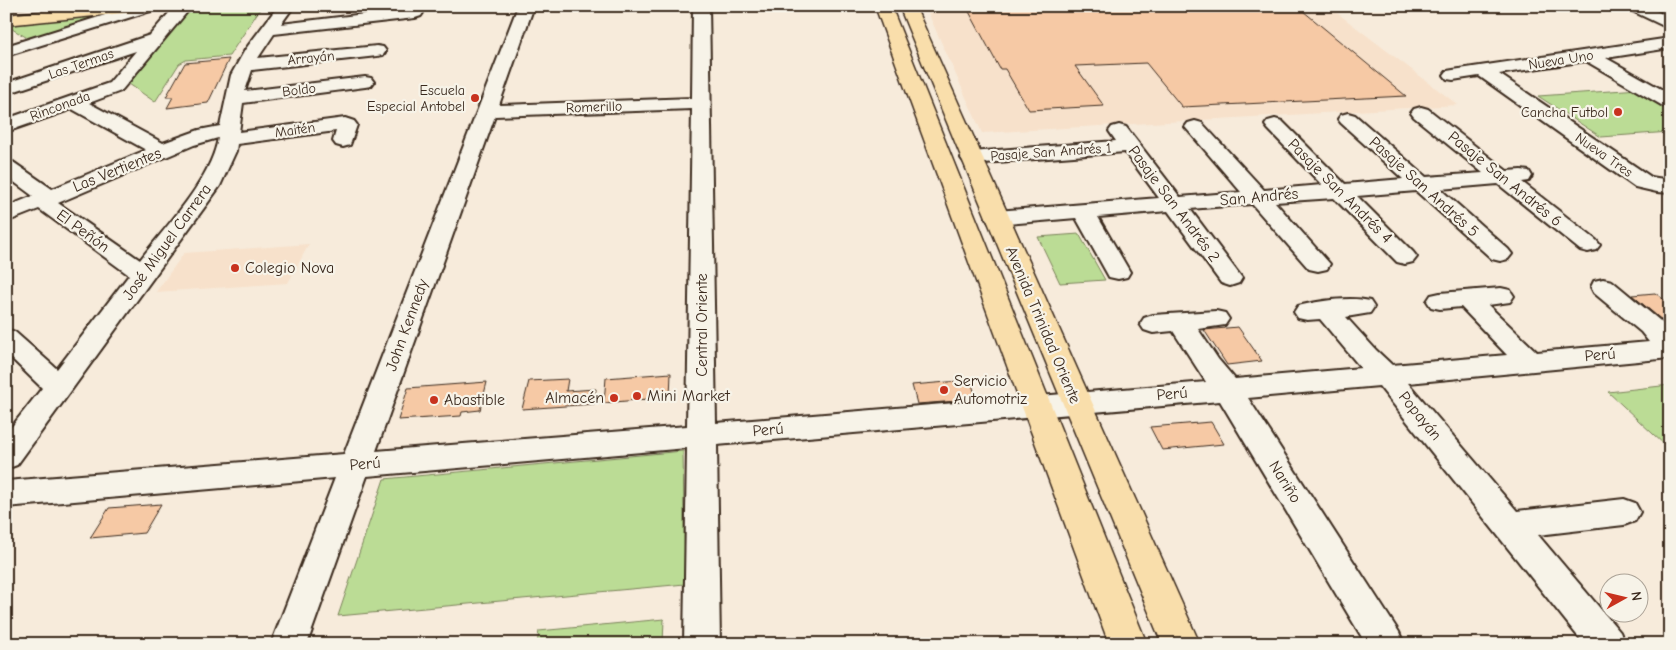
<svg xmlns="http://www.w3.org/2000/svg" width="1676" height="650" viewBox="0 0 1676 650" font-family="'Comic Neue',sans-serif">
  <style>
    .built { fill: #f7e1cb }
    .green { fill: #bbdc95; stroke: #7b835a }
    .building { fill: #f6c9a5; stroke: #3b2a1e }
    .lines { fill: none; stroke-linecap: round; stroke-linejoin: round }
    .minor-casing { stroke: #3b2a1e; stroke-width: 4 }
    .major-casing { stroke: #3b2a1e; stroke-width: 3 }
    .minor { fill: #f7f3e8; fill-rule: evenodd }
    .major { fill: #f9deab; fill-rule: evenodd }
    .rail { stroke: #3b2a1e; stroke-width: 2.5 }
    .poi-dot { fill: #c8321e; stroke: #f7f3e8; stroke-width: 2 }
    .labels { text-anchor: middle; dominant-baseline: central; stroke-width: 4.5; stroke-linejoin: round; paint-order: stroke }
    .far-street-label { font-size: 14px; fill: #3b2a1e; stroke: #f7f3e8 }
    .far-poi-label { font-size: 14px; fill: #3b2a1e; stroke: #f7f3e8; text-anchor: end }
    .street-label { font-size: 16px; fill: #3b2a1e; stroke: #f7f3e8 }
    .poi-label { font-size: 16px; fill: #3b2a1e; stroke: #f7f3e8; text-anchor: start }
  </style>
  <rect width="100%" height="100%" fill="#f7ebdb"/>
  <filter id="ink" filterUnits="userSpaceOnUse"><feTurbulence type="fractalNoise" baseFrequency=".02" numOctaves="2"/><feDisplacementMap in="SourceGraphic" scale="10" xChannelSelector="R" yChannelSelector="G"/><feConvolveMatrix kernelMatrix="1 2 1 2 8 2 1 2 1" color-interpolation-filters="sRGB"/></filter>
  <g filter="url(#ink)">
    <g class="built">
      <path d="M925,6H1328L1458,105L982,133Z"/>
      <path d="M309,244L288,283L156,292L184,253Z"/>
    </g>
    <g class="green">
      <path d="M203,6H262L229,56L186,60L179,64L155,102L129,84L191,7Z"/>
      <path d="M117,13L31,40L12,29L6,31V26L11,23Z"/>
      <path d="M1639,89L1670,106V132L1601,137L1538,96Z"/>
      <path d="M1079,234L1105,280L1060,283L1038,237Z"/>
      <path d="M1670,385V447H1667L1608,392Z"/>
      <path d="M683,451L685,584L338,616L384,479Z"/>
      <path d="M664,619L663,644H537L539,631Z"/>
    </g>
    <g class="building">
      <path d="M966,6H1297L1406,96L1182,107L1146,63L1075,66L1104,106L1029,110L1005,69H1000Z"/>
      <path d="M229,59L208,103L167,108L173,97H166L185,63Z"/>
      <path d="M1655,293L1670,304V327L1632,295Z"/>
      <path d="M1238,327L1262,361L1227,365L1204,330Z"/>
      <path d="M671,373L670,397L604,403L606,378Z"/>
      <path d="M568,379L566,391L596,389L594,404L522,409L529,381Z"/>
      <path d="M971,380L975,395L971,400L917,404L912,385Z"/>
      <path d="M487,382L480,410L462,412L461,416L398,420L408,388Z"/>
      <path d="M1211,422L1224,444L1162,450L1150,427Z"/>
      <path d="M161,504L144,533L90,538L109,508Z"/>
    </g>
    <g class="lines">
      <defs>
        <g id="minor">
          <path d="M134,6H159L157,9L6,56V46Z"/>
          <path d="M175,6H192L121,91L89,103L163,143L199,130L220,126L231,75L245,50L278,6H294L281,24L415,8L421,10L423,13L421,16L415,18L274,34L258,58L377,46L383,47L386,51L383,55L377,56L252,70L245,91L365,77L371,78L374,82L371,86L365,87L243,103L239,132L345,118L354,121L357,125L350,145L343,147L336,145L333,141L336,131L237,144L236,151L220,186L17,465L6,469V434L42,388L6,353V329L15,332L57,369L129,275L39,209L6,222V207L33,196L6,176V160L13,162L52,189L146,150L72,109L6,132V119L109,83L136,51L6,94V83L150,35ZM218,138C211,180 166,226 140,260L58,203L194,145Z"/>
          <path d="M518,6H534L499,105L692,98L693,6H709L716,423L1206,382L1173,331L1153,333L1144,330L1140,324L1144,318L1153,315L1216,311L1225,313L1229,319L1225,325L1198,329L1218,359L1235,379L1361,368L1320,319L1307,320L1298,318L1294,312L1298,306C1317,301 1351,296 1370,301L1374,307L1370,313L1346,317L1376,350L1392,365L1507,355L1461,307L1440,309L1431,307L1427,301L1431,295L1440,293L1501,288L1510,290L1514,296L1510,302L1488,305L1537,352L1649,342L1641,332L1594,293L1591,287L1594,281L1603,279L1612,281L1659,320L1670,331V358L1408,383L1517,511L1624,499L1635,503L1640,512L1635,521L1624,525L1538,535L1620,632L1625,644H1584L1379,386L1248,398L1399,632L1404,644H1366L1220,401L717,445L720,644H684L687,448L367,476L307,644H271L335,478L6,507V481L344,454ZM692,109L687,426L376,451L495,116Z"/>
          <path d="M1626,6H1647L1670,18V29L1628,9Z"/>
          <path d="M1670,38V48L1606,58L1670,94V108L1663,106L1586,61L1499,74L1651,177L1670,180V193L1657,192L1635,187L1479,76L1453,80L1447,79L1444,75L1447,71L1453,70Z"/>
          <path d="M1421,107L1428,109L1507,171L1521,170L1529,171L1532,176L1529,181L1522,182L1596,240L1600,245L1596,250L1588,252L1580,250L1498,184L1440,189L1508,249L1512,254L1508,259L1500,261L1492,259L1416,191L1357,196L1413,252L1417,257L1413,262L1405,264L1397,262L1334,198L1275,202L1330,264L1327,269L1318,271L1309,269L1252,204L1190,209L1242,278L1239,283L1230,286L1221,283L1168,211L1098,217L1130,272L1127,277L1118,279L1109,277L1076,218L997,225L989,223L986,218L989,213L997,211L1159,198L1125,152L971,164L964,162L961,158L964,154L971,152L1116,141L1109,131L1112,127L1119,125L1126,127L1180,197L1241,192L1185,127L1188,123L1195,121L1202,123L1264,190L1322,185L1268,129L1265,125L1268,121L1275,119L1282,121L1345,184L1403,179L1341,123L1338,119L1341,115L1348,113L1355,115L1426,177L1483,173L1414,117L1411,113L1414,109Z"/>
        </g>
        <g id="major">
          <path d="M92,6H152L150,9L144,11L6,25V15Z"/>
          <path d="M875,6H891L1147,644H1109Z"/>
          <path d="M899,6H915L1200,644H1162Z"/>
        </g>
      </defs>
      <use href="#minor" class="minor-casing"/>
      <use href="#major" class="major-casing"/>
      <use href="#minor" class="minor"/>
      <use href="#major" class="major"/>
      <path class="rail" d="M6,9L35,6"/>
    </g>
  </g>
  <g class="poi-dot">
    <circle cx="475" cy="98" r="5"/>
    <circle cx="1618" cy="112" r="5"/>
    <circle cx="235" cy="268" r="5"/>
    <circle cx="944" cy="390" r="5"/>
    <circle cx="637" cy="396" r="5"/>
    <circle cx="614" cy="398" r="5"/>
    <circle cx="434" cy="400" r="5"/>
  </g>
  <g class="labels">
    <g class="far-street-label">
      <text transform="translate(311 58) rotate(-6)">Arrayán</text>
      <text transform="translate(1561 60) rotate(-9)">Nueva Uno</text>
      <text transform="translate(81 64) rotate(-19)">Las Termas</text>
      <text transform="translate(299 90) rotate(-7)">Boldo</text>
      <text transform="translate(60 106) rotate(-20)">Rinconada</text>
      <text transform="translate(594 107) rotate(-2)">Romerillo</text>
      <text transform="translate(295 130) rotate(-8)">Maitén</text>
      <text transform="translate(1051 152) rotate(-4)">Pasaje San Andrés 1</text>
      <text transform="translate(1604 155) rotate(35)">Nueva Tres</text>
    </g>
    <g class="far-poi-label">
      <text x="465" y="90">Escuela<tspan x="465" dy="16">Especial Antobel</tspan></text>
      <text x="1608" y="112">Cancha Futbol</text>
    </g>
    <g class="street-label">
      <text transform="translate(117 170) rotate(-22)">Las Vertientes</text>
      <text transform="translate(1505 179) rotate(39)">Pasaje San Andrés 6</text>
      <text transform="translate(1424 187) rotate(42)">Pasaje San Andrés 5</text>
      <text transform="translate(1340 191) rotate(45)">Pasaje San Andrés 4</text>
      <text transform="translate(1259 197) rotate(-5)">San Andrés</text>
      <text transform="translate(1174 204) rotate(53)">Pasaje San Andrés 2</text>
      <text transform="translate(83 231) rotate(36)">El Peñón</text>
      <text transform="translate(167 242) rotate(-54)">José Miguel Carrera</text>
      <text transform="translate(407 325) rotate(-70)">John Kennedy</text>
      <text transform="translate(702 325) rotate(-90)">Central Oriente</text>
      <text transform="translate(1043 325) rotate(67)">Avenida Trinidad Oriente</text>
      <text transform="translate(1600 355) rotate(-5)">Perú</text>
      <text transform="translate(1172 394) rotate(-5)">Perú</text>
      <text transform="translate(1420 416) rotate(51)">Popayán</text>
      <text transform="translate(768 430) rotate(-5)">Perú</text>
      <text transform="translate(365 464) rotate(-5)">Perú</text>
      <text transform="translate(1285 482) rotate(58)">Nariño</text>
    </g>
    <g class="poi-label">
      <text x="245" y="268">Colegio Nova</text>
      <text x="954" y="381">Servicio<tspan x="954" dy="18">Automotriz</tspan></text>
      <text x="647" y="396">Mini Market</text>
      <text x="604" y="398" text-anchor="end">Almacén</text>
      <text x="444" y="400">Abastible</text>
    </g>
  </g>
  <rect width="1676" height="650" fill="none" stroke="#f7f3e8" stroke-width="25"/>
  <rect x="12" y="12" width="1651" height="625" fill="none" stroke="#3b2a1e" stroke-width="2" filter="url(#ink)"/>
  <g transform="translate(1624 598) rotate(82)"><circle r="24" fill="#f7f3e8" stroke="#aca397"/>
  <path d="M0-4L9 19L0 12L-9 19Z" fill="#c8321e"/>
  <text y="-8" font-size="14" font-weight="bold" text-anchor="middle" fill="#3b2a1e">N</text>
  </g>
</svg>
